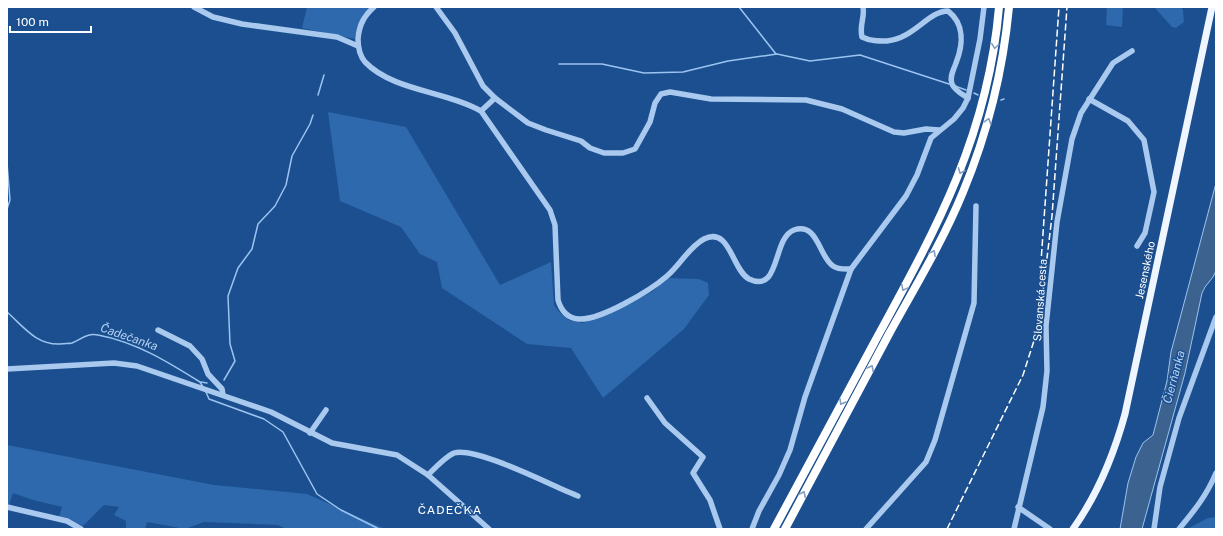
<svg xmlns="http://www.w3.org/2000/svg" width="1223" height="536" viewBox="0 0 1223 536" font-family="'Public Sans',sans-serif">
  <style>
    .green { fill: #2e69ad }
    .water { fill: #3c6290; stroke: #9cc4f0 }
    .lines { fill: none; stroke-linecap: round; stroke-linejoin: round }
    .stream { stroke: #9cc4f0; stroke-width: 1.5 }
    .minor { stroke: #a9c9ee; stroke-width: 5.5 }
    .major { stroke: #f0f6ff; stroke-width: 7 }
    .highway { stroke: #fff; stroke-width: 8 }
    .rail { stroke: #fff; stroke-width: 1.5; stroke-dasharray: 7 3; stroke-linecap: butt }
    .oneway { stroke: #829ec1 }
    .labels { text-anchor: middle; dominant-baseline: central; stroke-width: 3; stroke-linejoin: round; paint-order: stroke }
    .street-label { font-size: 11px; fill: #fff; stroke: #1b4f8f }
    .water-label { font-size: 12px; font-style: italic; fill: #b5d3f5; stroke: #1b4f8f }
    .neighbourhood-label { font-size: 12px; letter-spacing: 1px; fill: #fff; stroke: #1b4f8f }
  </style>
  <rect width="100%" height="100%" fill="#1b4f8f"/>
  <g class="green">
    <path d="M307,7H370L357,27L355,39L302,28Z"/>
    <path d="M1107,7H1123L1122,27L1106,25Z"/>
    <path d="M1154,7H1180L1183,10L1184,22L1176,28L1172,27Z"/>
    <path d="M328,112L406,127L500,285L551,262L554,305L560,313L569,320L583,323L623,306L652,292L667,278L699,279L708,283L709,295L684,329L603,398L571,348L527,344L442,288L437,262L420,254L401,227L340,201Z"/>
    <path d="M7,445L214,485L307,494L385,529H286L278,525L204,522L185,529L147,522L145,529H126V521L114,515L119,507L104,505L83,526L59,517L62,507L33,500L13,493L9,505H7Z"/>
    <path d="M1216,517V529H1187L1208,518Z"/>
  </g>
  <path class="water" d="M1216,183V271C1213,280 1205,284 1202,293L1185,373L1142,529H1120L1128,483L1136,457L1143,443L1153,435L1167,381L1171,352Z"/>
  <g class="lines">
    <g class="stream">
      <path d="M739,7L776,54"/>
      <path d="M559,64H602L644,73L683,72L728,61L777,54L810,61L860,55L949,84"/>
      <path d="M955,86L966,90"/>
      <path d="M974,93L978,95"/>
      <path d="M318,95L324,75"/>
      <path d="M1001,100L1004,99"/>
      <path d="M7,163L10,200L7,209"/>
      <path d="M7,312C24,327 36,345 60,344C64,343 69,344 72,343C82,339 86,333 98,335C136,342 168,362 200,382L203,387"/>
      <path d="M224,380L235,361L230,344L228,296L238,268L252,249L258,224L275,206L286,185L292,156L310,124L313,115"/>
      <path d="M201,382L207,383"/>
      <path d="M206,392L209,399L264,419L283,432L317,494L341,510L379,529"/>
    </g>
    <g class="minor">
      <path d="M194,7L213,17L242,24L337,37L358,46"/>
      <path d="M374,7C364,16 359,25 358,39C358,46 360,56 365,62C393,91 446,91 481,111L550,210L555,225L558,300C561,310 567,318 578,319C600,321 651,290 667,276C680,265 689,247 704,239C730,226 732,270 749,279C781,294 772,238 794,230C818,222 819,257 833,266C839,270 845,269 851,269"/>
      <path d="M436,7L455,33L483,86L495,98L528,123L546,130L581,141L590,148L604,153H623L635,149L650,122L655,103L661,94L670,92L711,99L806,100L842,109L894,132L904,133L926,129L939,130"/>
      <path d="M863,7C865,17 859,26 862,37C870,41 878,41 887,41C915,38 928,11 948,11C965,24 963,45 956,63C954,69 949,77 952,84C955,91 962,94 968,98"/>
      <path d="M1089,99L1128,121L1144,140L1154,192L1145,233L1137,246"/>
      <path d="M481,111L495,98"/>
      <path d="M158,330L190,346L202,359L208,374L222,389L223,395"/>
      <path d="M7,369L114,363L137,366L271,412L332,443L397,455L428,475L489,529"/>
      <path d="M647,398L665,423L703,457L693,473L710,500L720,529"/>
      <path d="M310,433L326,410"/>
      <path d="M428,475C435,468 445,457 454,453C476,446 554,487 578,496"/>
      <path d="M7,507L67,521L81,529"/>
      <path d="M1018,507L1050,529"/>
      <path d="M752,529L759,511L779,475L790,450L805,397L851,269L906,196L917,175L931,138L954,119L963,108L968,98L980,39L984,7"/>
      <path d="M866,529L926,462L935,440L974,303L976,206"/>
      <path d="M1014,529L1043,407L1047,371L1046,326L1057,222L1072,139L1081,113L1113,63L1132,51"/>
      <path d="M1154,529L1160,487L1179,418L1216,317"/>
      <path d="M1179,529C1194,511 1207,495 1216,473"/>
    </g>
    <path class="major" d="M1073,529C1098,494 1114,454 1125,414L1212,7"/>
    <g class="highway">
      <path d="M774,529C807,467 840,405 874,343C935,231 988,137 999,7"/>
      <path d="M785,529C819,464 854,399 889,334C915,287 943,241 963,192C988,132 1003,71 1009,7"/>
    </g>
    <g class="rail">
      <path d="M1040,276L1059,7"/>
      <path d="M947,529L1023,375L1039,325L1052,216L1067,7"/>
    </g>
  </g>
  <defs><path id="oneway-chevron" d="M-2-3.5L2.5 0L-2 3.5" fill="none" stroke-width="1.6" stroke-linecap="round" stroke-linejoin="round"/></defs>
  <g class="oneway">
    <use href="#oneway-chevron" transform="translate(995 46) rotate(98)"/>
    <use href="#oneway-chevron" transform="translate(988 121) rotate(-74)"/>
    <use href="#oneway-chevron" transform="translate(961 171) rotate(111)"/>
    <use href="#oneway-chevron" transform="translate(933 253) rotate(-62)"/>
    <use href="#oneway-chevron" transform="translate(904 288) rotate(118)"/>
    <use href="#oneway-chevron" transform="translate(871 368) rotate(-61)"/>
    <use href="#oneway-chevron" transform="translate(842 402) rotate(119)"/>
    <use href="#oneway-chevron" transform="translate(803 494) rotate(-63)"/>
  </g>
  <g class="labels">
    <g class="street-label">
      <text transform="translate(1145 270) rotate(-78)">Jesenského</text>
      <text transform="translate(1040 300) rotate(-86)">Slovanská cesta</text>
    </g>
    <g class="water-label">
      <text transform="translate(129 337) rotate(19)">Čadečanka</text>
      <text transform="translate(1174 377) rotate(-75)">Čierňanka</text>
    </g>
    <g class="neighbourhood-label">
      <text x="450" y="510">ČADEČKA</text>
    </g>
  </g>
  <rect width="1223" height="536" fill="none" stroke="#ffffff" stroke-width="16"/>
  <path d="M10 26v6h81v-6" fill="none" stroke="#ffffff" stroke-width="2"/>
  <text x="16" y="26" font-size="12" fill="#ffffff" stroke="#1b4f8f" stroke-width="3" paint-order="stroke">100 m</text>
</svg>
